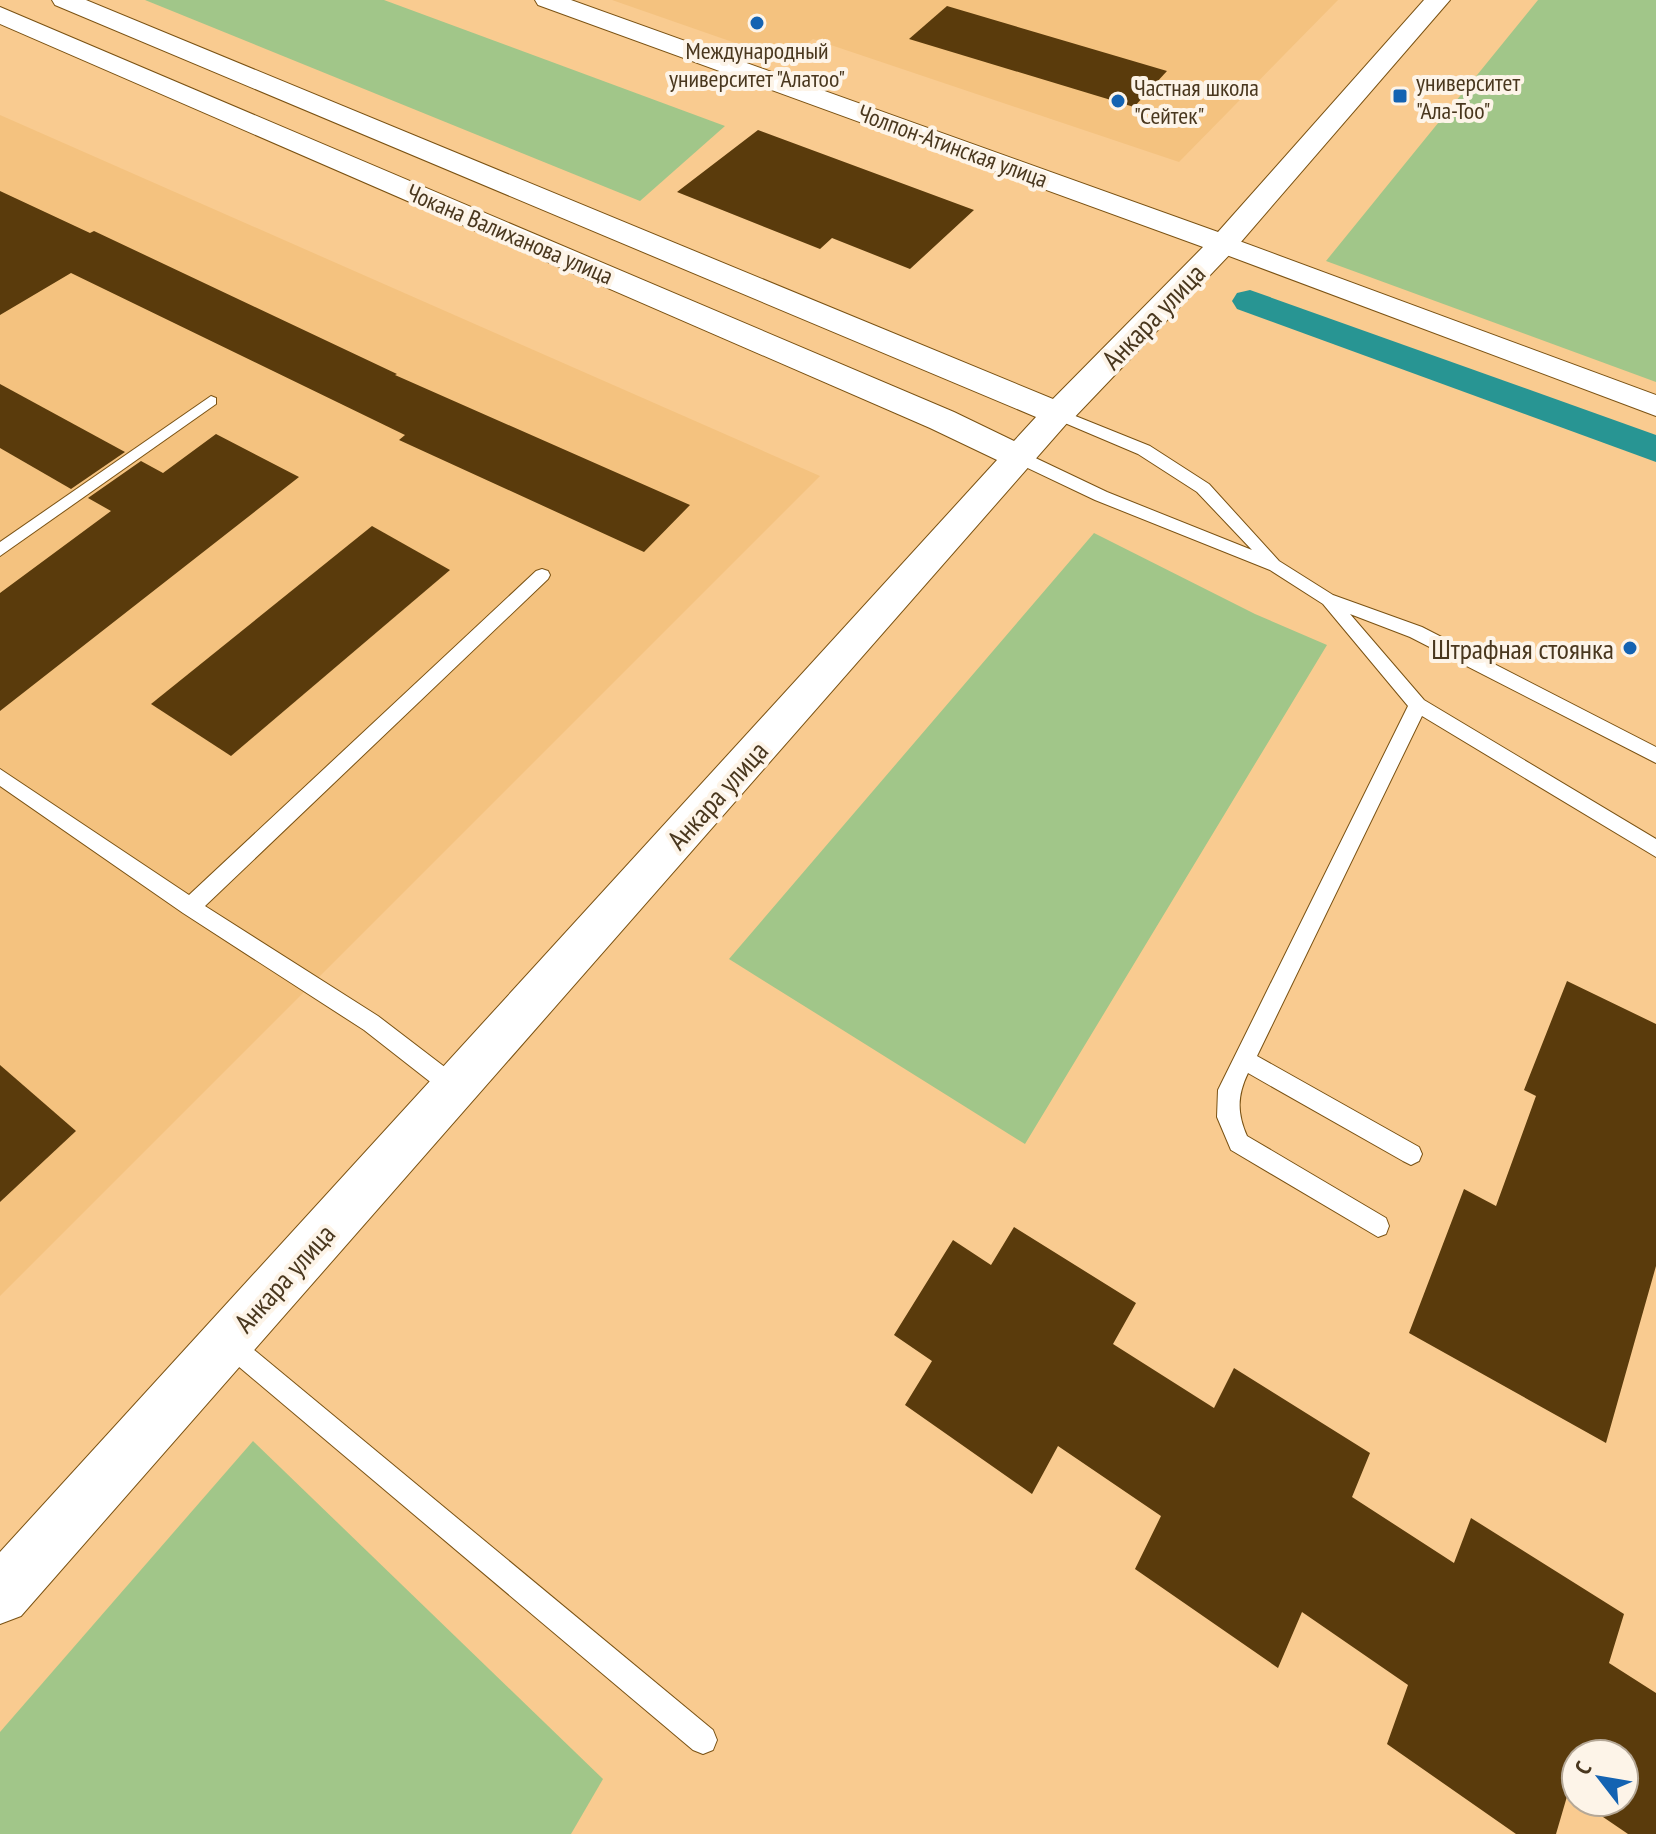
<svg xmlns="http://www.w3.org/2000/svg" width="1656" height="1834" viewBox="0 0 1656 1834" font-family="'PT Sans Narrow',sans-serif">
  <style>
    .built { fill: #f4c27f }
    .green { fill: #a1c689 }
    .lines { fill: none; stroke-linecap: round; stroke-linejoin: round }
    .canal { fill: #289593; fill-rule: evenodd }
    .building { fill: #5a3b0c }
    .lane-casing { stroke: #7a5213; stroke-width: 2 }
    .street-casing { stroke: #7a5213; stroke-width: 2 }
    .secondary-casing { stroke: #7a5213; stroke-width: 2 }
    .primary-casing { stroke: #7a5213; stroke-width: 2 }
    .lane { fill: #fff; fill-rule: evenodd }
    .street { fill: #fff; fill-rule: evenodd }
    .secondary { fill: #fff; fill-rule: evenodd }
    .primary { fill: #fff; fill-rule: evenodd }
    .poi-dot { fill: #1463b2; stroke: #fdf4e8; stroke-width: 3 }
    .labels { text-anchor: middle; dominant-baseline: central; stroke-width: 8; stroke-linejoin: round; paint-order: stroke }
    .far-poi-label { font-size: 24px; fill: #49371e; stroke: #fdf4e8; text-anchor: start }
    .far-street-label { font-size: 24px; fill: #49371e; stroke: #fdf4e8 }
    .street-label { font-size: 28px; fill: #49371e; stroke: #fdf4e8 }
    .poi-label { font-size: 28px; fill: #49371e; stroke: #fdf4e8; text-anchor: end }
  </style>
  <rect width="100%" height="100%" fill="#f9cb90"/>
  <g class="built">
    <path d="M612,0H1338L1179,162L813,39L784,60Z"/>
    <path d="M0,115L820,476L0,1296Z"/>
  </g>
  <g class="green">
    <path d="M145,0H384L725,126L640,201Z"/>
    <path d="M1538,0H1656V382L1326,261Z"/>
    <path d="M1094,533L1255,614L1327,645L1025,1144L729,959Z"/>
    <path d="M253,1441L603,1779L571,1834H0V1732Z"/>
  </g>
  <g class="lines">
    <path class="canal" d="M1250,290L1656,435V462L1237,309L1232,301L1237,293Z"/>
  </g>
  <g class="building">
    <path d="M947,6L1167,71L1134,107L909,39Z"/>
    <path d="M758,130L974,210L910,269L832,238L820,249L677,192Z"/>
    <path d="M0,191L90,233L94,231L397,374L395,375L690,505L644,552L399,440L405,435L71,273L0,315Z"/>
    <path d="M0,384L125,452L71,489L0,448Z"/>
    <path d="M216,434L299,477L0,711V593L111,511L88,498L141,461L163,473Z"/>
    <path d="M372,526L450,570L231,756L151,704Z"/>
    <path d="M1567,981L1656,1024V1266L1606,1443L1409,1333L1464,1189L1496,1206L1536,1096L1524,1090Z"/>
    <path d="M0,1065L76,1131L0,1202Z"/>
    <path d="M1014,1227L1136,1303L1113,1344L1214,1408L1234,1368L1370,1453L1352,1497L1454,1563L1471,1518L1624,1614L1609,1663L1656,1693V1834H1628L1581,1802H1624V1754H1576V1798L1568,1793L1556,1834H1516L1387,1744L1408,1685L1302,1612L1278,1668L1135,1569L1161,1516L1058,1446L1032,1494L905,1405L932,1361L894,1335L953,1240L991,1265Z"/>
  </g>
  <g class="lines">
    <defs>
      <g id="lane">
        <path d="M211,396L216,398V404L0,556V542Z"/>
        <path d="M1058,409L1150,446L1209,484L1279,561L1333,595L1422,627L1656,747V763L1410,637L1350,614L1424,700L1656,839V857L1422,716L1257,1056L1419,1147L1422,1154L1419,1161L1411,1165L1403,1161L1248,1073C1237,1096 1237,1113 1247,1136L1386,1218L1389,1226L1386,1234L1378,1237L1231,1150L1217,1117L1218,1090L1408,706L1323,604L1270,570L1095,500L1013,461V453H1025L1107,492L1252,550L1197,492L1138,454L1053,418L1050,414Z"/>
        <path d="M542,569L548,571L550,575L548,579L205,906L378,1016L463,1081L466,1088L463,1095L455,1098L447,1095L364,1030L183,913L0,786V769L189,895L536,571Z"/>
        <path d="M227,1330L235,1334L713,1730L717,1740L713,1750L703,1754L693,1750L219,1350L215,1342L219,1334Z"/>
      </g>
      <path id="street" d="M1223,235L1656,395V416L1213,250L1209,244L1213,238Z"/>
      <path id="secondary" d="M535,0H571L1218,232L1424,0H1450L1234,250L1070,422L1058,425L1046,422L1041,414L1046,406L1203,247L538,5Z"/>
      <path id="primary" d="M52,0H86L1070,406L1075,414L21,1616L0,1624V1552L997,460L930,428L0,24V7L954,412L1014,441L1036,417L55,5Z"/>
    </defs>
    <use href="#lane" class="lane-casing"/>
    <use href="#street" class="street-casing"/>
    <use href="#secondary" class="secondary-casing"/>
    <use href="#primary" class="primary-casing"/>
    <use href="#lane" class="lane"/>
    <use href="#street" class="street"/>
    <use href="#secondary" class="secondary"/>
    <use href="#primary" class="primary"/>
  </g>
  <g class="poi-dot">
    <circle cx="757" cy="23" r="8"/>
    <rect x="1392" y="88" width="16" height="16" rx="4"/>
    <circle cx="1118" cy="101" r="8"/>
    <circle cx="1630" cy="648" r="8"/>
  </g>
  <g class="labels">
    <g class="far-poi-label">
      <text x="757" y="50" text-anchor="middle">Международный<tspan x="757" dy="28">университет "Алатоо"</tspan></text>
      <text x="1416" y="82">университет<tspan x="1416" dy="28">"Ала-Тоо"</tspan></text>
      <text x="1134" y="87">Частная школа<tspan x="1134" dy="28">"Сейтек"</tspan></text>
    </g>
    <g class="far-street-label">
      <text transform="translate(953 146) rotate(20)">Чолпон-Атинская улица</text>
      <text transform="translate(510 234) rotate(23)">Чокана Валиханова улица</text>
    </g>
    <g class="street-label">
      <text transform="translate(1153 316) rotate(-46)">Анкара улица</text>
      <text transform="translate(717 795) rotate(-48)">Анкара улица</text>
      <text transform="translate(284 1278) rotate(-48)">Анкара улица</text>
    </g>
    <g class="poi-label">
      <text x="1614" y="648">Штрафная стоянка</text>
    </g>
  </g>
  <g transform="translate(1600 1778) rotate(301)"><circle r="38" fill="#fdf4e8" stroke="#b5a897" stroke-width="2"/>
  <path d="M0-6L14 30L0 20L-14 30Z" fill="#1463b2"/>
  <text y="-12" font-size="22" font-weight="bold" text-anchor="middle" fill="#49371e">С</text>
  </g>
</svg>
